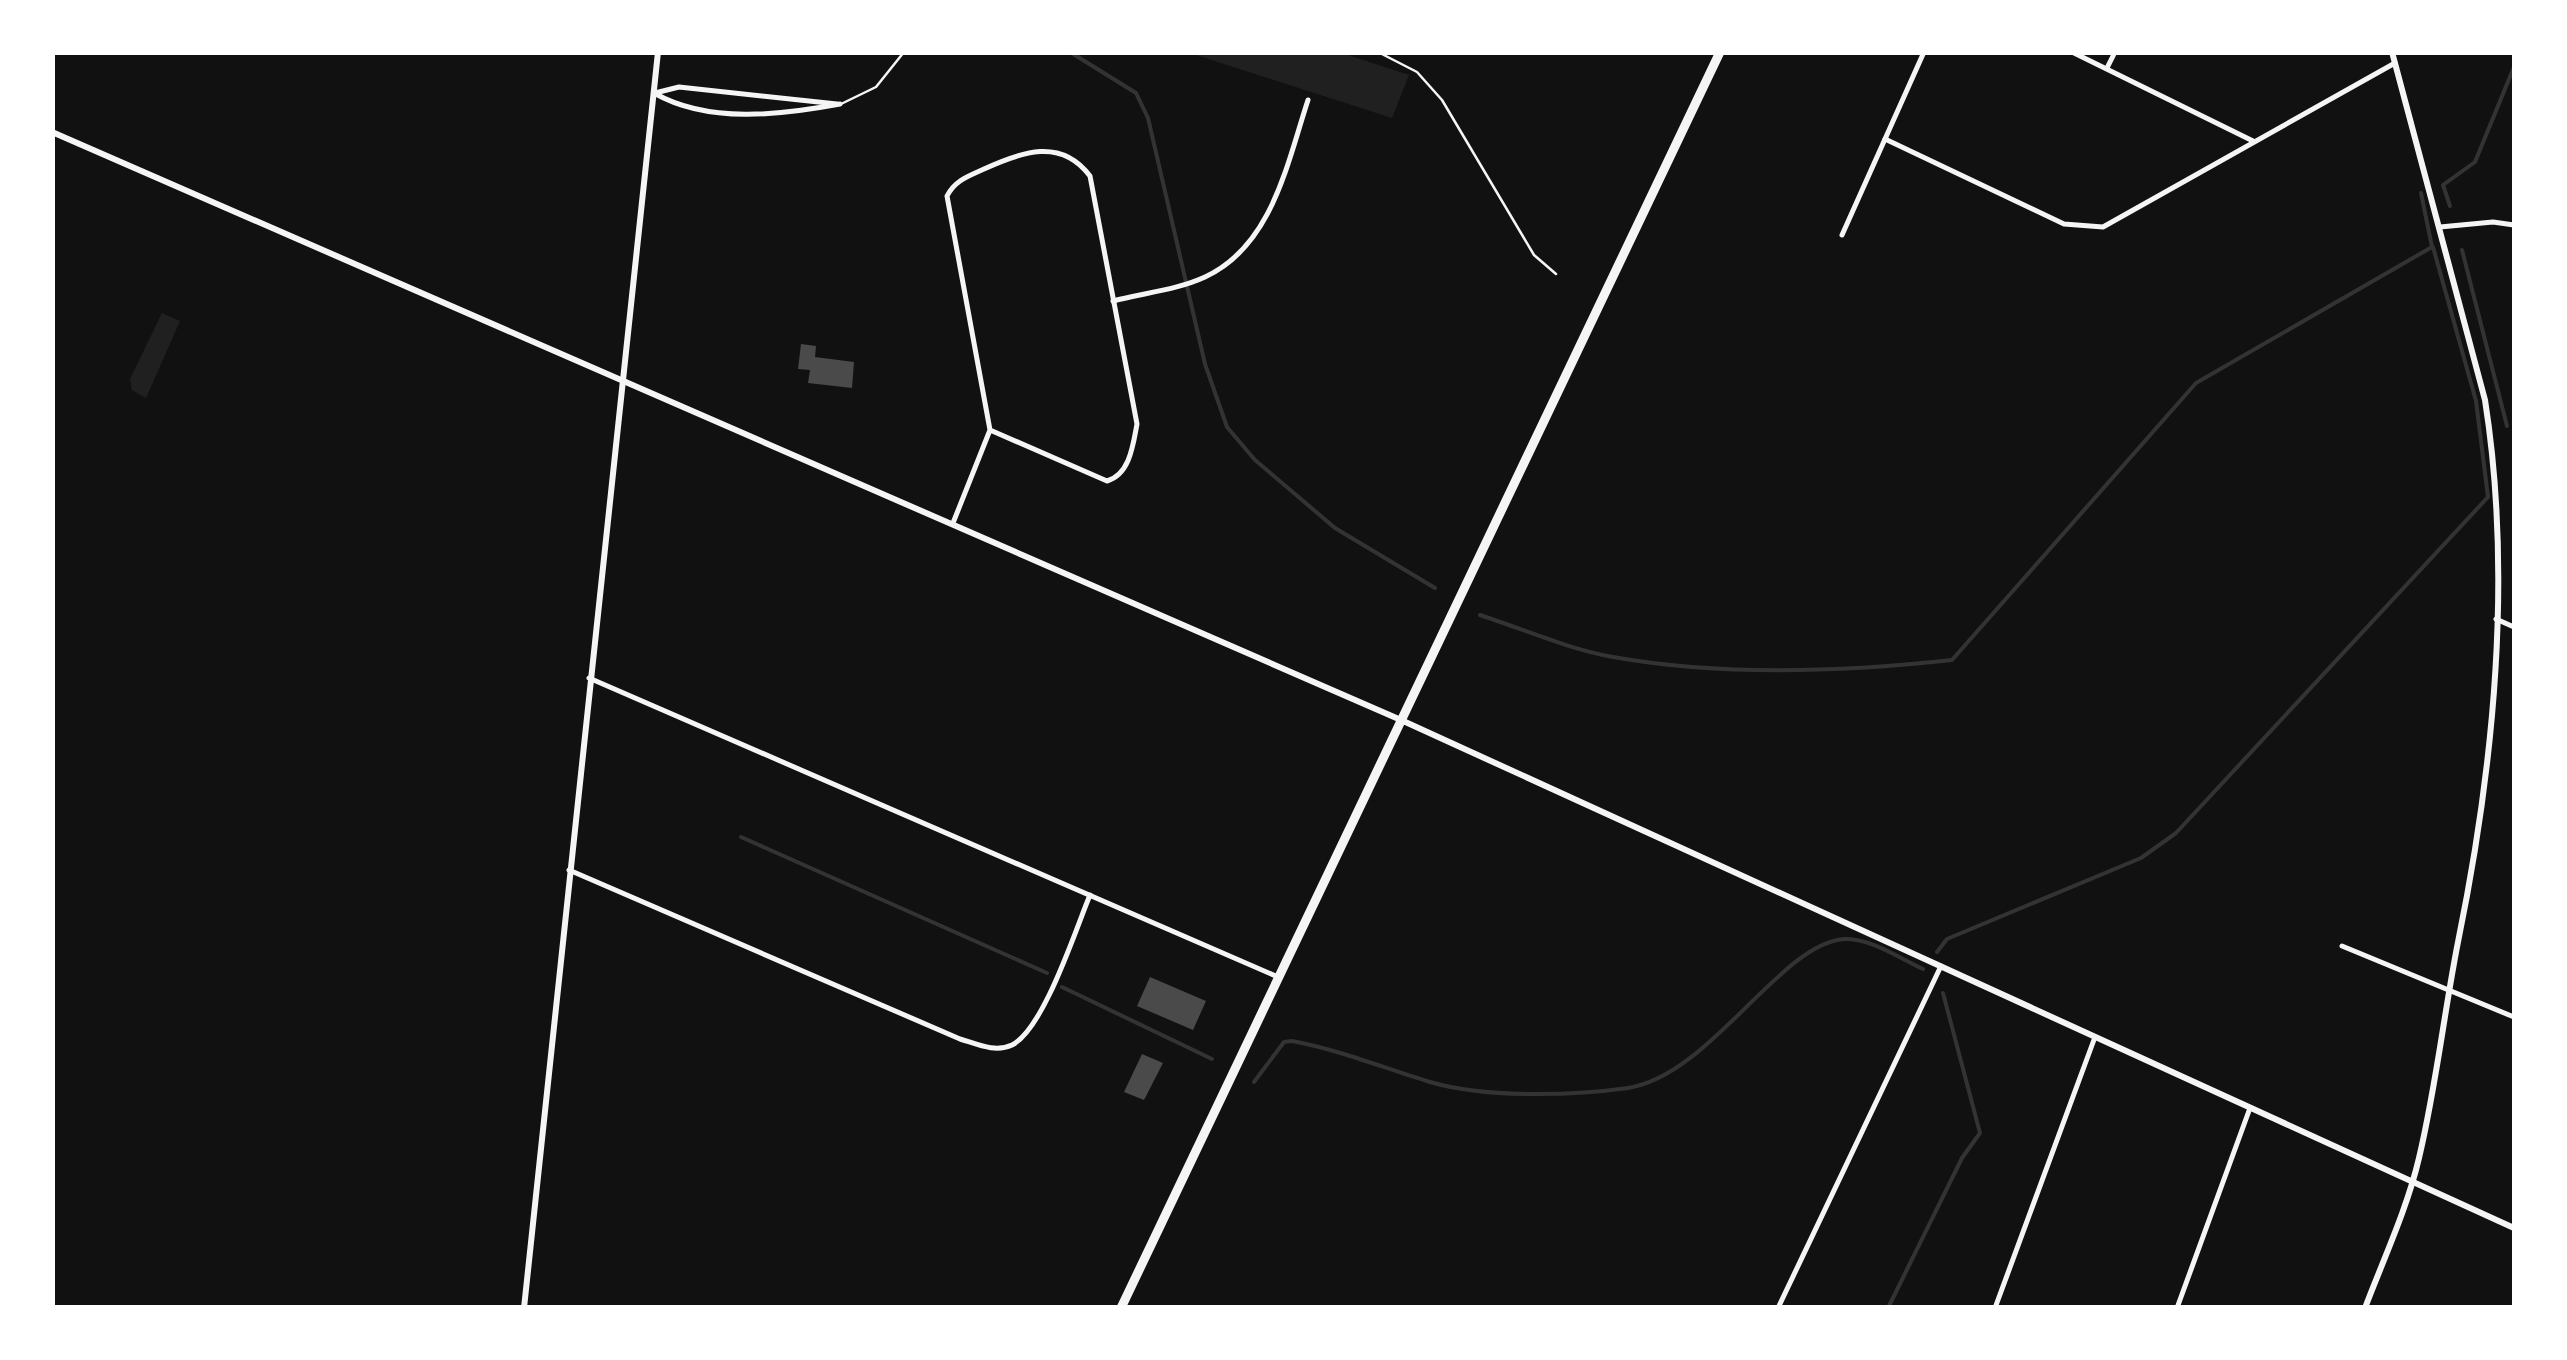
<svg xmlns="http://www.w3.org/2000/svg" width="2567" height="1360" viewBox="0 0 2567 1360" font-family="'Work Sans',sans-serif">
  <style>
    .green { fill: #202020 }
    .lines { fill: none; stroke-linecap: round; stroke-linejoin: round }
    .stream { stroke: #333; stroke-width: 4 }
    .building { fill: #4a4a4a }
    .service { stroke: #f5f5f5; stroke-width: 2.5 }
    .minor { stroke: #f5f5f5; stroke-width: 5 }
    .tertiary { stroke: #f5f5f5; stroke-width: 6 }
    .trunk { stroke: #f5f5f5; stroke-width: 9 }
  </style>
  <rect width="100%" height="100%" fill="#111"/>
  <g class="green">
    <path d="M1190,53H1342L1409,75L1392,118Z"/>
    <path d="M162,313L180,321L146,398L132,390L130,379Z"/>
  </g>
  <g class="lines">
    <g class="stream">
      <path d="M1070,52L1136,93L1148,118L1205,364L1227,427L1255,460L1335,528L1435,588"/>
      <path d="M2450,206L2443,185L2475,162L2514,67"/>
      <path d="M2462,250L2507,426"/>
      <path d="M1480,615C1523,629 1568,649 1613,657C1720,676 1843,672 1952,660L2196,383L2432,247L2421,193"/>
      <path d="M741,837L1047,973"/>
      <path d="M1937,952L1947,939L2141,858L2176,833L2488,497L2476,401L2433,247"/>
      <path d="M1062,987L1212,1059"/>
      <path d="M1254,1082L1284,1042L1292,1041C1340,1050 1384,1068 1430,1082C1485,1098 1571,1096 1628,1088C1711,1075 1781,942 1845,939C1870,938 1901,959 1923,969"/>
      <path d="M1888,1308L1962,1158L1980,1133L1943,993"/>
    </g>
  </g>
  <g class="building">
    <path d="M801,344L816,346L815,357L854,362L852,388L808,383L810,370L798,369Z"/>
    <path d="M1150,977L1206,1001L1193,1030L1137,1006Z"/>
    <path d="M1142,1054L1163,1063L1144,1100L1124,1092Z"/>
  </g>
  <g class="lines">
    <g class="service">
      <path d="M1378,52L1417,72L1442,100L1534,255L1556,274"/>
      <path d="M841,104L876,87L904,52"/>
    </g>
    <g class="minor">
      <path d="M2072,52L2253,141"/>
      <path d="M2107,68L2115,52"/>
      <path d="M654,93C708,124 781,115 840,104"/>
      <path d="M655,93L679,87L837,104"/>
      <path d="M1885,139L2064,224L2103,227L2395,63"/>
      <path d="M2440,227L2493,222L2514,225"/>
      <path d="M1842,235L1924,52"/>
      <path d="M1113,301C1143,293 1177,290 1205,277C1272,246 1287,164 1308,100"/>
      <path d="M953,523L990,430L947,196C955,180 969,176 984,169C1021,152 1061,137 1090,176L1137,424C1133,445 1130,474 1107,481L990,430"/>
      <path d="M2496,619L2514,627"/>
      <path d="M589,678L1278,977"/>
      <path d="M569,870L960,1039C977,1044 995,1053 1012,1045C1044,1029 1076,928 1090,895"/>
      <path d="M2342,946L2514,1017"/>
      <path d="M1778,1308L1941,966"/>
      <path d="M1995,1308L2095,1037"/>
      <path d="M2177,1308L2250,1108"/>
    </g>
    <g class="tertiary">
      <path d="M52,132L1401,720L2514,1228"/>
      <path d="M524,1308L658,52"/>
      <path d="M2365,1308C2384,1258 2407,1209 2419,1158C2436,1087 2444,1013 2458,942C2494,766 2513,578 2485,400L2392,52"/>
    </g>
    <path class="trunk" d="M1121,1308L1720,52"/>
  </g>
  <rect width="2567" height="1360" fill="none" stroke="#ffffff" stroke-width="110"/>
</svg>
